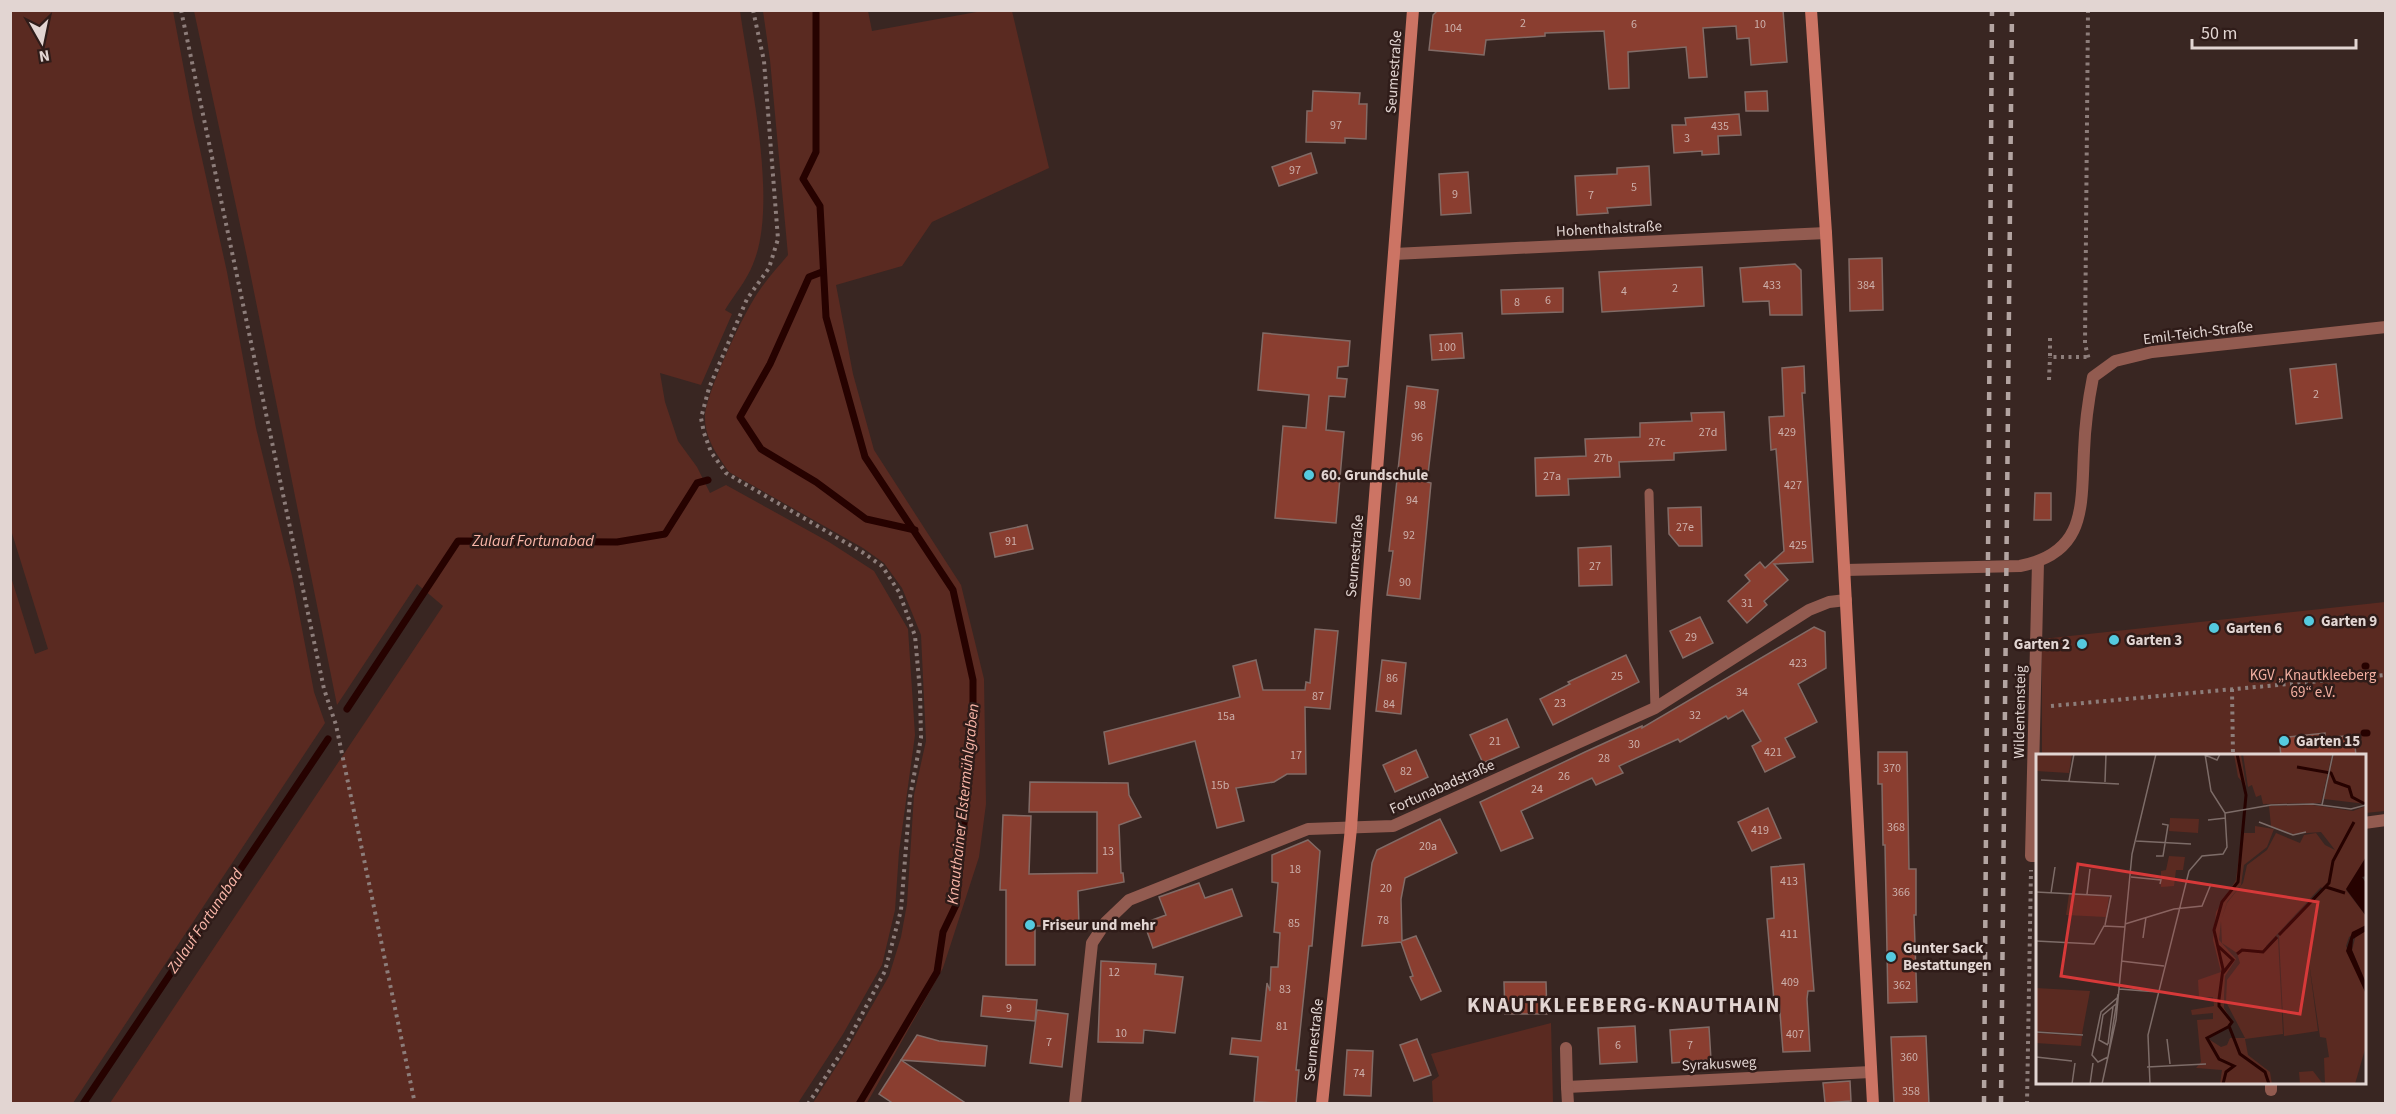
<svg xmlns="http://www.w3.org/2000/svg" width="2396" height="1114" viewBox="0 0 2396 1114" font-family="'Source Sans 3',sans-serif">
  <style>
    .green { fill: #5a2a21 }
    .lines { fill: none; stroke-linecap: round; stroke-linejoin: round }
    .stream { stroke: #260200; stroke-width: 7 }
    .building { fill: #8a3e30; stroke: #826b66; stroke-width: 1.5 }
    .path { stroke: #8d7d7a; stroke-width: 4; stroke-dasharray: 3 4.5; stroke-linecap: butt }
    .lane { stroke: #925b50; stroke-width: 9 }
    .street { stroke: #925b50; stroke-width: 12 }
    .secondary { stroke: #cc7464; stroke-width: 12 }
    .rail { stroke: #b3a4a1; stroke-width: 4.5; stroke-dasharray: 8 8; stroke-linecap: butt }
    .poi-dot { fill: #55cadf; stroke: #2f1c19; stroke-width: 2 }
    .labels { text-anchor: middle; dominant-baseline: central; stroke-width: 5; stroke-linejoin: round; paint-order: stroke }
    .number-label { font-size: 12px; fill: #ccafaa }
    .street-label { font-size: 15px; fill: #e2d5d2; stroke: #2f1c19 }
    .poi-label { font-size: 15px; font-weight: bold; fill: #e2d5d2; stroke: #2f1c19; text-anchor: start }
    .park-label { font-size: 15px; fill: #f2aea0; stroke: #2f1c19 }
    .water-label { font-size: 16px; font-style: italic; fill: #fab6a8; stroke: #2f1c19 }
    .district-label { font-size: 21px; font-weight: bold; letter-spacing: 1.5px; fill: #e2d5d2; stroke: #2f1c19 }
    .inset-river { fill: none; stroke: #260200; stroke-width: 3 }
    .inset-road { fill: none; stroke: #7d6c68; stroke-width: 1.5 }
    .view { fill: #d73939; fill-opacity: 0.15; stroke: #d73939; stroke-width: 3 }
    .inset-edge { fill: none; stroke: #e2d5d2; stroke-width: 3 }
  </style>
  <rect width="100%" height="100%" fill="#392622"/>
  <g class="green">
    <path d="M11,10L173,11L193,118L227,272L256,428L292,576L314,692L325,723L73,1103H11V577L35,654L48,649L11,530Z"/>
    <path d="M194,11H740C749,76 779,203 753,264C747,280 734,295 725,310L732,314L701,385L660,373L665,402L678,441L697,467L710,493L726,485L829,542L874,571L908,629L915,735L899,852L895,910L882,965L843,1034L798,1103H110L443,606L417,584L337,705L247,257Z"/>
    <path d="M763,11H868L872,31L982,11H1012L1049,168L932,222L902,266L836,285L853,374L874,450L961,585L984,679L986,804L979,857L943,968L867,1103H813L845,1053L889,976L901,937L907,904L914,795L926,741L921,635L902,588L884,563L863,548L729,472C718,456 705,439 705,418C704,397 745,310 759,291C767,279 778,267 788,255L770,60Z"/>
    <path d="M2385,602V811L2365,813L2364,756H2042V639Z"/>
    <path d="M1551,1023L1553,1103H1433L1432,1081L1439,1076L1431,1054Z"/>
  </g>
  <g class="lines">
    <g class="stream">
      <path d="M816,10V152L803,179L820,206L826,317L865,457L953,590L973,680V732L956,905L943,932L937,972L859,1104"/>
      <path d="M822,272L809,277L770,364L740,417L761,449L816,482L866,519L915,530"/>
      <path d="M2365,666H2366"/>
      <path d="M347,709L458,541L617,542L665,534L697,483L708,480"/>
      <path d="M2364,733H2367"/>
      <path d="M83,1104L328,739"/>
    </g>
  </g>
  <g class="building">
    <path d="M1438,10H1783L1787,62L1751,65L1749,38L1737,39L1736,26L1703,28L1707,77L1689,78L1686,47L1628,52L1629,88L1609,89L1604,31L1545,33V36L1486,40L1484,55L1429,50L1433,15Z"/>
    <path d="M1313,91L1360,93L1359,104H1367L1366,139L1345,138V143L1306,142L1307,111H1312Z"/>
    <path d="M1767,91L1768,111H1746L1745,92Z"/>
    <path d="M1739,114L1741,135L1718,136L1719,154L1702,155V151L1674,153L1672,125H1686L1685,118Z"/>
    <path d="M1311,153L1317,173L1279,186L1272,167Z"/>
    <path d="M1649,166L1651,205L1607,208L1608,213L1577,215L1575,176L1617,174V168Z"/>
    <path d="M1468,172L1471,213L1441,215L1439,174Z"/>
    <path d="M1882,258L1883,310L1850,311L1849,259Z"/>
    <path d="M1795,264L1801,270L1802,315H1770L1769,301L1743,302L1740,268Z"/>
    <path d="M1702,267L1704,306L1602,312L1599,272Z"/>
    <path d="M1563,288V312L1502,314L1501,290Z"/>
    <path d="M1263,333L1350,341L1348,366L1338,367L1337,378L1347,379L1345,397L1329,396L1326,430L1344,432L1336,523L1275,518L1283,426L1306,428L1309,395L1258,390Z"/>
    <path d="M1462,333L1464,358L1432,360L1430,335Z"/>
    <path d="M2336,364L2342,418L2296,424L2290,369Z"/>
    <path d="M1804,366L1805,393H1802L1813,562L1774,564L1788,580L1764,601L1767,605L1747,623L1728,601L1750,581L1745,575L1760,562L1765,568L1784,551L1776,449L1771,450L1769,417L1784,416L1782,368Z"/>
    <path d="M1407,386L1438,390L1427,482L1431,483L1420,599L1387,595L1393,551H1389L1393,517Z"/>
    <path d="M1724,412L1726,450L1674,453V460L1619,462L1620,477L1568,479L1569,495L1536,496L1535,458L1586,456L1585,439L1640,437V423L1692,421L1691,413Z"/>
    <path d="M2035,493H2051V520H2034Z"/>
    <path d="M1701,507L1702,546H1679L1669,534L1668,508Z"/>
    <path d="M1027,525L1033,549L995,557L990,533Z"/>
    <path d="M1611,546L1612,585L1579,586L1578,548Z"/>
    <path d="M1700,617L1713,643L1683,658L1670,631Z"/>
    <path d="M1814,627L1825,632L1826,668L1798,684L1817,722L1785,738L1795,757L1765,772L1752,746L1761,741L1743,710L1728,719L1726,716L1680,742L1678,739L1619,766L1623,773L1596,785L1592,778L1521,811L1533,838L1501,851L1480,802L1585,752L1642,726V728Z"/>
    <path d="M1315,629L1338,631L1330,709L1305,707L1306,774H1287L1274,782L1236,788L1244,821L1217,828L1195,741L1109,764L1104,732L1240,697L1233,666L1256,660L1263,690H1305L1306,682L1310,683Z"/>
    <path d="M1626,655L1639,682L1553,725L1540,699L1570,684L1568,682Z"/>
    <path d="M1382,660L1406,663L1401,714L1376,711Z"/>
    <path d="M1507,719L1519,747L1483,763L1470,735Z"/>
    <path d="M2325,733V738L2354,735L2356,756H2281L2279,738Z"/>
    <path d="M1416,750L1428,777L1395,792L1383,765Z"/>
    <path d="M1878,752H1907L1909,869H1916V915H1914L1917,1002L1888,1003L1885,845H1883L1882,784H1878Z"/>
    <path d="M1030,782L1128,783L1129,795L1141,817L1119,825L1121,873H1123L1124,882L1078,891L1079,926H1035V965H1006V890H1000L1003,815L1031,816L1029,874L1097,873V812H1029Z"/>
    <path d="M1768,808L1781,838L1752,851L1738,822Z"/>
    <path d="M1440,819L1457,853L1405,878L1401,899L1402,941L1416,936L1441,991L1421,1000L1410,977L1413,976L1401,942L1362,946L1372,863L1377,850Z"/>
    <path d="M1308,840L1320,851L1312,946H1309L1296,1070H1299L1296,1104L1254,1102L1258,1057L1230,1054L1232,1038L1261,1041L1267,983L1270,991L1271,967H1278L1280,933L1274,932L1278,883L1272,882V855Z"/>
    <path d="M1804,864L1814,991H1808L1807,999L1810,1051L1783,1052L1779,1000L1774,1001L1767,919L1774,918L1771,867Z"/>
    <path d="M1199,883L1205,898L1232,889L1242,916L1153,948L1144,923L1166,915L1159,897Z"/>
    <path d="M1101,961L1156,964L1155,974L1183,977L1175,1033L1144,1030L1143,1043L1098,1042Z"/>
    <path d="M1504,982H1546L1547,1014H1505Z"/>
    <path d="M983,996L1037,1000L1035,1021L981,1016Z"/>
    <path d="M1037,1010L1068,1014L1062,1067L1030,1063Z"/>
    <path d="M1635,1026L1637,1062L1600,1064L1598,1028Z"/>
    <path d="M1709,1027L1711,1060L1672,1063L1670,1030Z"/>
    <path d="M917,1035L939,1041L987,1046L985,1066L901,1060Z"/>
    <path d="M1926,1036L1929,1104H1894L1891,1037Z"/>
    <path d="M1417,1039L1431,1075L1414,1081L1400,1045Z"/>
    <path d="M1347,1050L1373,1051L1371,1096L1344,1095Z"/>
    <path d="M901,1060L967,1104H894L879,1094Z"/>
    <path d="M1850,1081L1851,1101L1825,1103L1823,1083Z"/>
  </g>
  <g class="lines">
    <g class="path">
      <path d="M181,10L324,689L336,725L415,1104"/>
      <path d="M753,10L764,61L778,239L769,268L747,299L709,388L701,418L704,433L711,452L726,473L862,552L882,566L899,592L915,636L920,691L921,738L910,797L901,910L885,971L843,1050L808,1104"/>
      <path d="M2088,10L2085,344L2089,360"/>
      <path d="M2050,338V357H2088"/>
      <path d="M2049,380L2050,357"/>
      <path d="M2232,689L2233,756"/>
      <path d="M2051,706L2386,675"/>
      <path d="M2027,1104L2031,870"/>
    </g>
    <path class="lane" d="M1649,493L1655,708"/>
    <g class="street">
      <path d="M1394,254L1826,233"/>
      <path d="M1845,570L2020,566C2087,553 2081,506 2084,451C2085,425 2088,402 2093,377L2115,361L2152,352L2386,327"/>
      <path d="M2364,823L2386,820"/>
      <path d="M2038,856H2031L2038,562"/>
      <path d="M1566,1048L1567,1087L1871,1072"/>
      <path d="M2271,1082V1090"/>
      <path d="M1567,1087L1568,1104"/>
      <path d="M1075,1104L1092,943L1106,922L1129,900L1308,829L1393,826L1655,708L1809,610L1829,602L1846,600"/>
    </g>
    <g class="secondary">
      <path d="M1811,10L1826,233L1873,1104"/>
      <path d="M1322,1104L1351,828L1366,611L1413,10"/>
    </g>
    <g class="rail">
      <path d="M1984,1104L1992,10"/>
      <path d="M2001,1104L2012,10"/>
    </g>
  </g>
  <g class="poi-dot">
    <circle cx="1309" cy="475" r="6"/>
    <circle cx="2309" cy="621" r="6"/>
    <circle cx="2214" cy="628" r="6"/>
    <circle cx="2114" cy="640" r="6"/>
    <circle cx="2082" cy="644" r="6"/>
    <circle cx="2284" cy="741" r="6"/>
    <circle cx="1030" cy="925" r="6"/>
    <circle cx="1891" cy="957" r="6"/>
  </g>
  <g class="labels">
    <g class="number-label">
      <text x="1523" y="23">2</text>
      <text x="1634" y="24">6</text>
      <text x="1760" y="24">10</text>
      <text x="1453" y="28">104</text>
      <text x="1336" y="125">97</text>
      <text x="1720" y="126">435</text>
      <text x="1687" y="138">3</text>
      <text x="1295" y="170">97</text>
      <text x="1634" y="187">5</text>
      <text x="1455" y="194">9</text>
      <text x="1591" y="195">7</text>
      <text x="1772" y="285">433</text>
      <text x="1866" y="285">384</text>
      <text x="1675" y="288">2</text>
      <text x="1624" y="291">4</text>
      <text x="1548" y="300">6</text>
      <text x="1517" y="302">8</text>
      <text x="1447" y="347">100</text>
      <text x="2316" y="394">2</text>
      <text x="1420" y="405">98</text>
      <text x="1708" y="432">27d</text>
      <text x="1787" y="432">429</text>
      <text x="1417" y="437">96</text>
      <text x="1657" y="442">27c</text>
      <text x="1603" y="458">27b</text>
      <text x="1552" y="476">27a</text>
      <text x="1793" y="485">427</text>
      <text x="1412" y="500">94</text>
      <text x="1685" y="527">27e</text>
      <text x="1409" y="535">92</text>
      <text x="1011" y="541">91</text>
      <text x="1798" y="545">425</text>
      <text x="1595" y="566">27</text>
      <text x="1405" y="582">90</text>
      <text x="1747" y="603">31</text>
      <text x="1691" y="637">29</text>
      <text x="1798" y="663">423</text>
      <text x="1617" y="676">25</text>
      <text x="1392" y="678">86</text>
      <text x="1742" y="692">34</text>
      <text x="1318" y="696">87</text>
      <text x="1560" y="703">23</text>
      <text x="1389" y="704">84</text>
      <text x="1695" y="715">32</text>
      <text x="1226" y="716">15a</text>
      <text x="1495" y="741">21</text>
      <text x="1634" y="744">30</text>
      <text x="1773" y="752">421</text>
      <text x="1296" y="755">17</text>
      <text x="1604" y="758">28</text>
      <text x="1892" y="768">370</text>
      <text x="1406" y="771">82</text>
      <text x="1564" y="776">26</text>
      <text x="1220" y="785">15b</text>
      <text x="1537" y="789">24</text>
      <text x="1896" y="827">368</text>
      <text x="1760" y="830">419</text>
      <text x="1428" y="846">20a</text>
      <text x="1108" y="851">13</text>
      <text x="1295" y="869">18</text>
      <text x="1789" y="881">413</text>
      <text x="1386" y="888">20</text>
      <text x="1901" y="892">366</text>
      <text x="1383" y="920">78</text>
      <text x="1294" y="923">85</text>
      <text x="1789" y="934">411</text>
      <text x="1114" y="972">12</text>
      <text x="1790" y="982">409</text>
      <text x="1902" y="985">362</text>
      <text x="1285" y="989">83</text>
      <text x="1009" y="1008">9</text>
      <text x="1282" y="1026">81</text>
      <text x="1121" y="1033">10</text>
      <text x="1795" y="1034">407</text>
      <text x="1049" y="1042">7</text>
      <text x="1618" y="1045">6</text>
      <text x="1690" y="1045">7</text>
      <text x="1909" y="1057">360</text>
      <text x="1359" y="1073">74</text>
      <text x="1911" y="1091">358</text>
    </g>
    <g class="street-label">
      <text transform="translate(1394 72) rotate(-86)">Seumestraße</text>
      <text transform="translate(1609 229) rotate(-3)">Hohenthalstraße</text>
      <text transform="translate(2198 333) rotate(-7)">Emil-Teich-Straße</text>
      <text transform="translate(1355 556) rotate(-85)">Seumestraße</text>
      <text transform="translate(2020 712) rotate(-89)">Wildentensteig</text>
      <text transform="translate(1442 787) rotate(-24)">Fortunabadstraße</text>
      <text transform="translate(1314 1040) rotate(-84)">Seumestraße</text>
      <text transform="translate(1719 1064) rotate(-3)">Syrakusweg</text>
    </g>
    <g class="poi-label">
      <text x="1321" y="475">60. Grundschule</text>
      <text x="2321" y="621">Garten 9</text>
      <text x="2226" y="628">Garten 6</text>
      <text x="2126" y="640">Garten 3</text>
      <text x="2070" y="644" text-anchor="end">Garten 2</text>
      <text x="2296" y="741">Garten 15</text>
      <text x="1042" y="925">Friseur und mehr</text>
      <text x="1903" y="948">Gunter Sack<tspan x="1903" dy="17">Bestattungen</tspan></text>
    </g>
    <g class="park-label">
      <text x="2313" y="675">KGV „Knautkleeberg<tspan x="2313" dy="17">69“ e.V.</tspan></text>
    </g>
    <g class="water-label">
      <text x="533" y="541">Zulauf Fortunabad</text>
      <text transform="translate(963 804) rotate(-84)">Knauthainer Elstermühlgraben</text>
      <text transform="translate(205 921) rotate(-56)">Zulauf Fortunabad</text>
    </g>
    <g class="district-label">
      <text x="1624" y="1005">KNAUTKLEEBERG-KNAUTHAIN</text>
    </g>
  </g>
  <g transform="translate(2036 754)">
    <rect width="330" height="330" fill="#392622"/>
    <path d="M0,0H36L33,19L0,17ZM198,0H205L210,32L202,23ZM207,0H296L285,49L227,50L225,41L220,43L216,31L212,33ZM298,0H330V50L288,45ZM276,51L317,57L330,52V103L310,136L330,162V171L313,183L310,192L330,240V292L319,330H289L288,304L293,303L290,284L284,283L271,194L282,277L248,282L243,182L287,136L285,133L230,192L232,194L242,184L247,280L209,285L212,301L234,318L236,330H184L186,316L160,314L165,308L161,266L177,265V259L156,261L155,256L178,252L177,243H163L162,226L185,218L177,186L180,158L200,126L206,79H219V72L238,75L231,93L208,111L205,131L191,148L186,164L191,149L207,129L211,111L231,96L240,79L264,89L268,81L280,79L289,91L299,96L285,78L257,80L235,72L233,52ZM185,167L186,189L201,199L204,209L191,226L190,248L209,284H194L191,291L185,293L171,284L197,269L188,254V241L189,222L200,205L183,186ZM134,64L163,65L162,79L133,77ZM133,102L149,103L147,116H140L138,132L125,133V117L130,116ZM33,140L73,143L70,163L30,161ZM330,177V229L316,196L320,181ZM0,234L54,237L46,280L0,277ZM0,279L46,282L45,292L0,289ZM277,317L287,330H264L263,318Z" fill="#5a2a21" fill-rule="evenodd"/>
    <path d="M330,103V122L326,123L330,129V162L310,135ZM330,171V177L317,185L316,196L330,229V240L310,197L316,178Z" fill="#260200"/>
    <path class="inset-river" d="M201,0L210,41L202,128L186,148L178,176L187,215L183,245V252L196,268L193,272L204,300L229,318L233,330M261,13L295,19L299,28L313,33L316,43L329,50M290,133L309,139M243,181L293,129L297,107L318,68M182,192L197,206L187,219M201,200L206,196L227,198L241,183M187,330L190,318L198,312L183,305L171,284L192,273"/>
    <path class="inset-road" d="M169,1L181,6L184,0M5,26L83,30M33,27L38,0M69,28L70,0M286,51L297,0M189,59L235,51L277,50L315,55L330,51M172,66L190,64M223,68L257,81L270,78M100,87L155,90M120,102H127L132,71L126,70M95,123L125,126L124,130M0,138L75,142L69,171M15,139L19,113M51,140L54,115M89,170L138,155L166,152L175,130M107,184L110,163M0,187L58,190L68,172L89,173M85,207L128,212M83,235L122,238M81,244L65,258L56,301L62,308L72,303L82,240M0,278L47,281M131,285L134,310M72,290L77,253M72,291L63,286L67,261L80,250M0,303L36,307M111,313L170,310M36,330L39,309M54,330L57,309M66,330L80,266L96,100L120,0M114,330L112,281L153,117L166,102L187,100L191,93L189,59L175,37L169,0"/>
    <path class="view" d="M42,110L282,148L264,260L25,222Z"/>
    <rect width="330" height="330" class="inset-edge"/>
  </g>
  <rect width="2396" height="1114" fill="none" stroke="#e2d5d2" stroke-width="24"/>
  <g transform="translate(42 42) rotate(171)" stroke="#2f1c19" stroke-width="4.5" paint-order="stroke">
  <path d="M0-4.5L10 22L0 15L-10 22Z" fill="#e2d5d2"/>
  <text y="-9" font-size="16" font-weight="bold" text-anchor="middle" fill="#e2d5d2">N</text>
  </g>
  <path d="M2192 39v9h164v-9" fill="none" stroke="#e2d5d2" stroke-width="3"/>
  <text x="2201" y="39" font-size="18" fill="#e2d5d2" stroke="#2f1c19" stroke-width="4.5" paint-order="stroke">50 m</text>
</svg>
